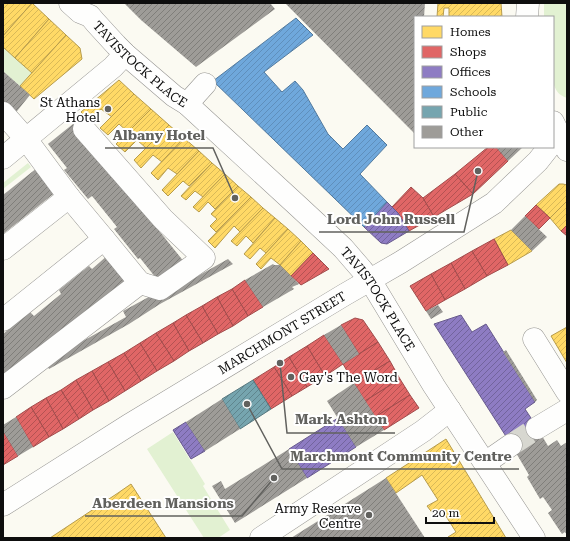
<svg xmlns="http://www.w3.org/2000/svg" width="570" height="541" viewBox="0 0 570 541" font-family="'Roboto Serif',serif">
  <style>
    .park { fill: #e2f1d2 }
    .homes { fill: url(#homes-hatch); stroke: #b79c4c }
    .shops { fill: url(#shops-hatch); stroke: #a14c4c }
    .offices { fill: url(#offices-hatch); stroke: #685b8d }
    .schools { fill: url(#schools-hatch); stroke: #527a9e }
    .public { fill: url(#public-hatch); stroke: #57787f }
    .building { fill: url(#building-hatch) }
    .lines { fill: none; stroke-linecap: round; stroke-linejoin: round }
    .minor-tunnel { stroke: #d7d7d0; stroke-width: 22; stroke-dasharray: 22 11; stroke-linecap: butt }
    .minor-casing { stroke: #959491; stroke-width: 23 }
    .minor { stroke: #fefefd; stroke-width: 22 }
    .poi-dot { fill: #61615e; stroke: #fff; stroke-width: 1.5 }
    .labels { text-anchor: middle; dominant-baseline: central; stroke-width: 4; stroke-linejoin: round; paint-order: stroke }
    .street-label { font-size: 13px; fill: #0e0e0e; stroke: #fff }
    .poi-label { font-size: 13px; fill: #0e0e0e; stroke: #fff; text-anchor: end }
    .leader { fill: none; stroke: #61615e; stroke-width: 1.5 }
    .callout-dot { fill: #61615e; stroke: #fff; stroke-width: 1.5 }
    .callout-label { font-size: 14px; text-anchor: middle; font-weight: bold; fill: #61615e; stroke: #fff; stroke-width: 4; stroke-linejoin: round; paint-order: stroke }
  </style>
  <defs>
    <pattern id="homes-hatch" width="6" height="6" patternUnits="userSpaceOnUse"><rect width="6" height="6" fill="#ffd966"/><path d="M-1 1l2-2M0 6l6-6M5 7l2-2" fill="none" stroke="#d9b957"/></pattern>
    <pattern id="shops-hatch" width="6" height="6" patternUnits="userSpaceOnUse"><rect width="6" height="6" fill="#e06666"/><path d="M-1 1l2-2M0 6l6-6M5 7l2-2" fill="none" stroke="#b45252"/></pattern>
    <pattern id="offices-hatch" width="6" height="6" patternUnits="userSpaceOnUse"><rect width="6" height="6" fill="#8e7cc3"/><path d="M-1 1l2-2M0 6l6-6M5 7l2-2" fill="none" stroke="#72649d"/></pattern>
    <pattern id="schools-hatch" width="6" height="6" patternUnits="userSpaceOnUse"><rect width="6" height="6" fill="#6fa8dc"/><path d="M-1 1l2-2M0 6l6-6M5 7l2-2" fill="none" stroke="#5f8fbc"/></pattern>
    <pattern id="public-hatch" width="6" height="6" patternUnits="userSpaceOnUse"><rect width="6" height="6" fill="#76a5af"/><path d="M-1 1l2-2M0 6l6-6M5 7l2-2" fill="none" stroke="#5f858d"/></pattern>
    <pattern id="building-hatch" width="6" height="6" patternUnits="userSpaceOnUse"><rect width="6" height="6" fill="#9e9c98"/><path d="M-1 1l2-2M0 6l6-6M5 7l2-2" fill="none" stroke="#7f7e7a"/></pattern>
  </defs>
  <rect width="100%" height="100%" fill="#fbfaf2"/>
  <g class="park">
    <path d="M544,3H567V98C558,95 555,90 553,81V17H544Z"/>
    <path d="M3,47L32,73L20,86L3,71Z"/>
    <path d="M28,163L31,167L3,189V183Z"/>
    <path d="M173,432L205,484L203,486L230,530L218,538H204L147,449Z"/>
  </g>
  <g class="homes">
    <path d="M3,3H32L3,36Z"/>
    <path d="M32,3L49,19L15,58L3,47V36Z"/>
    <path d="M438,3H501L502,17H449V8H444L443,17H437Z"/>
    <path d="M49,19L66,35L32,73L15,58Z"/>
    <path d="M66,35L80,48L82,59L34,99L20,86Z"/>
    <path d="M119,80L134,94L112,117L101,109L88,119L81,112Z"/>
    <path d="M134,94L151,109L128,132L119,124L108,135L100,128Z"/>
    <path d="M151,109L169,125L146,148L137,140L125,152L116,144Z"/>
    <path d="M169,125L184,138L162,162L153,155L141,168L134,160Z"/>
    <path d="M184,138L199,151L177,174L168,168L158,180L151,173Z"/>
    <path d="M199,151L212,163L189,186L183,181L168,196L162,190Z"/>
    <path d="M212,163L225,174L203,197L195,191L186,200L181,196Z"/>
    <path d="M225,174L238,186L215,209L208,202L199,212L193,207Z"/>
    <path d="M559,184H563L567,185V201L550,218L536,205Z"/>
    <path d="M238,186L251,197L216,232L210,226L217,219L211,214Z"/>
    <path d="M251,197L263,208L240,232L234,226L215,248L208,241Z"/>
    <path d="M567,201V225L561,231L550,218Z"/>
    <path d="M263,208L275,218L253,243L246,236L237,246L231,241Z"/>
    <path d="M275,218L288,229L266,253L260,248L250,259L244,254Z"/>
    <path d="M288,229L301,241L280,265L271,258L261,269L256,264Z"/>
    <path d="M511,230L532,251L508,265L494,239Z"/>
    <path d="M301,241L313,253L291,276L280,265Z"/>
    <path d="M567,327V363L551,336Z"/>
    <path d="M446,439L506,538H448V537L456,532L442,510L434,515L427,506L438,500L422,475L396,493L386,478Z"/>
    <path d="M131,484L166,538H50L118,493Z"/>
  </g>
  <g class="shops">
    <path d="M488,147H496L508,161L473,194L455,174Z"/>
    <path d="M455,174L473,194L434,217L423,198Z"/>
    <path d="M411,187L423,198L434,217L409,231L398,213L392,207Z"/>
    <path d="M536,205L550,218L539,229L525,216Z"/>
    <path d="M567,225V236L561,231Z"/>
    <path d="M494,239L508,265L487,276L472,251Z"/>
    <path d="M472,251L487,276L465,289L451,263Z"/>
    <path d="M313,253L329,269L301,285L291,276Z"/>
    <path d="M451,263L465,289L445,300L431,274Z"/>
    <path d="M431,274L445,300L426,311L410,286Z"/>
    <path d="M245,280L263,307L248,316L232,289Z"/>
    <path d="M232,289L248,316L233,326L217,297Z"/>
    <path d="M217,297L233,326L218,334L202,306Z"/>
    <path d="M202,306L218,334L203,343L186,315Z"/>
    <path d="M186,315L203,343L189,351L173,323Z"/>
    <path d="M355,318L363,320L378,342L359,354L341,325Z"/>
    <path d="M173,323L189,351L174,361L156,333Z"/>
    <path d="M156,333L174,361L157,371L140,343Z"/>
    <path d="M324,335L343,364L325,376L307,346Z"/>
    <path d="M378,342L390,361L354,383L343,364Z"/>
    <path d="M140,343L157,371L141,381L124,353Z"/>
    <path d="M307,346L325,376L307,387L289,357Z"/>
    <path d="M124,353L141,381L125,391L108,362Z"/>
    <path d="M289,357L307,387L292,396L274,367Z"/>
    <path d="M390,361L400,379L365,401L354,383Z"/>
    <path d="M108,362L125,391L109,401L92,371Z"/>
    <path d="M274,367L292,396L271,409L253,380Z"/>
    <path d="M92,371L109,401L93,410L76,380Z"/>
    <path d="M400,379L410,395L375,417L365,401Z"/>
    <path d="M76,380L93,410L79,419L61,390Z"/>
    <path d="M61,390L79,419L63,429L46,398Z"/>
    <path d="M410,395L419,408L384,430L375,417Z"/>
    <path d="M46,398L63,429L49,437L31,407Z"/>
    <path d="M31,407L49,437L33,447L16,417Z"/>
    <path d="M3,431L18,456L3,465Z"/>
  </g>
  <g class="offices">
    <path d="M387,202L398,213L409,231L387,244L381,243L364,227Z"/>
    <path d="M461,315L472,332L486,324L535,402L525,409L535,424L509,441L434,324Z"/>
    <path d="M338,418L356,447L307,478L289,449Z"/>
    <path d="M186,422L205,451L191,459L173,430Z"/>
  </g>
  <path class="schools" d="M296,18L313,35L264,72L282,92L295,81L303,90L328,134L343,149L367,125L387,145L360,174L387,202L364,227L213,81Z"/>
  <path class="public" d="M253,380L271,409L240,429L222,399Z"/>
  <g class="building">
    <path d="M124,3H270L275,9L196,67L141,20Z"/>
    <path d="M285,3H425L424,17H415V134Z"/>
    <path d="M3,71L30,95L13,116L3,107Z"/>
    <path d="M73,124L185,263L160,283L140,258L138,259L114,229L117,227L92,196L88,199L64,170L67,168L48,144Z"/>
    <path d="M496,147H523L508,161Z"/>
    <path d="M37,168L56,192L3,234V195Z"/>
    <path d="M525,216L547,237L532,251L511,230Z"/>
    <path d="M108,255L128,279L3,375V334L30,312L34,316L61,294L59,290L89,266L92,269Z"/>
    <path d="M228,259L233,264L160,304L129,324L49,369L45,362L126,317L123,311L156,293L159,298Z"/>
    <path d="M273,264L274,265H280L299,284L292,287L294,289L263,307L245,280Z"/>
    <path d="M438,305L443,312L431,319L426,311Z"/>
    <path d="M341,325L359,354L343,364L324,335Z"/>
    <path d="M506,350L537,400L535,402L503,352Z"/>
    <path d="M354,383L384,430L356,447L327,401Z"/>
    <path d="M222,399L240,429L205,451L186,422Z"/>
    <path d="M16,417L33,447L18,456L3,431V425Z"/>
    <path d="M535,424L548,446L557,440L561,446L567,442V535L565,532L562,534L548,513L552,510L543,497L540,499L527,477L529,475L509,441Z"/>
    <path d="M289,449L307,478L235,523L212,486L221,481L225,489Z"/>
    <path d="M386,478L425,538H291Z"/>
  </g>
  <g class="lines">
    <path class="minor-tunnel" d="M511,445L537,428"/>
    <defs>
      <g id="minor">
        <path id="s1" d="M70,3L80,12L90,16L95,22L116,45L125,54L174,96L187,104L299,207L343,248L362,270L370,280L434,386L534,538"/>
        <path d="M527,17L528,3"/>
        <path d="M187,104L205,84"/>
        <path d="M3,113L26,139L69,197L104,239L3,320"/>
        <path d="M553,122L567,150"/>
        <path d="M84,129L163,219L204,258L160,289L140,283"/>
        <path d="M3,158L113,67L125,54"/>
        <path d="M3,249L69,197"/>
        <path d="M534,339L567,392"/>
        <path d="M3,388L140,283L104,239"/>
        <path d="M537,428L567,410"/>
        <path d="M485,463L511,445"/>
        <path id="s2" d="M3,505L129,425L344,295L401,262L494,203L538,161L549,147"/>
        <path d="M261,538L423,431L450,410"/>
      </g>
    </defs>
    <use href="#minor" class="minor-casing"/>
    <use href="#minor" class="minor"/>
  </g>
  <g class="poi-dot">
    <circle cx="108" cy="109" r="4"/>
    <circle cx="291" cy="377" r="4"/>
    <circle cx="369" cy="515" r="4"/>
  </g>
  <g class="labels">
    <g class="street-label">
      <text stroke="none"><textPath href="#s1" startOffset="94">TAVISTOCK PLACE</textPath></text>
      <text stroke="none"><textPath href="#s1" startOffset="430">TAVISTOCK PLACE</textPath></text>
      <text stroke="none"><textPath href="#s2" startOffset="328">MARCHMONT STREET</textPath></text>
    </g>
    <g class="poi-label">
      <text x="100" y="102">St Athans<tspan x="100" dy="15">Hotel</tspan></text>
      <text x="299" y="377" text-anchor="start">Gay's The Word</text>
      <text x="361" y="508">Army Reserve<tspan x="361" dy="15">Centre</tspan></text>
    </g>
  </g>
  <path class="leader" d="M235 198L213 148H105M478 171L464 232H319M280 363L287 433H395M247 404L282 469H519M274 478L242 516H85"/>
  <g class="callout-dot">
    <circle cx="235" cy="198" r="4"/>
    <circle cx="478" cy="171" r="4"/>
    <circle cx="280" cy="363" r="4"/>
    <circle cx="247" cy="404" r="4"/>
    <circle cx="274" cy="478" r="4"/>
  </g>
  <g class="callout-label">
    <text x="159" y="140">Albany Hotel</text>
    <text x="391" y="224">Lord John Russell</text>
    <text x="341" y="424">Mark Ashton</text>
    <text x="401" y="461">Marchmont Community Centre</text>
    <text x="163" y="508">Aberdeen Mansions</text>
  </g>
  <rect width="570" height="541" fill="none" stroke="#0e0e0e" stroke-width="8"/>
  <rect x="414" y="16" width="140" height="132" fill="#ffffff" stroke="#9f9f9f"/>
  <rect x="422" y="26" width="20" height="12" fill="#ffd966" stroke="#9f9f9f"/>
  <text x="450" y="36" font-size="12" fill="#0e0e0e">Homes</text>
  <rect x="422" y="46" width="20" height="12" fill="#e06666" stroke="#9f9f9f"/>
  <text x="450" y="56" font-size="12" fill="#0e0e0e">Shops</text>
  <rect x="422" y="66" width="20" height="12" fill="#8e7cc3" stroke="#9f9f9f"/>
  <text x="450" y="76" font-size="12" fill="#0e0e0e">Offices</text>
  <rect x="422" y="86" width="20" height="12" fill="#6fa8dc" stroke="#9f9f9f"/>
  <text x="450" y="96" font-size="12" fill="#0e0e0e">Schools</text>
  <rect x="422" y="106" width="20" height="12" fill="#76a5af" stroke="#9f9f9f"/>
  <text x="450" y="116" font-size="12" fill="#0e0e0e">Public</text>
  <rect x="422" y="126" width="20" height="12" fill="#9e9c98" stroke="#9f9f9f"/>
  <text x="450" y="136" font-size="12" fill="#0e0e0e">Other</text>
  <path d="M426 517v6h68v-6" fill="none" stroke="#0e0e0e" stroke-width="2"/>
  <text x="432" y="517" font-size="12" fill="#0e0e0e" stroke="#ffffff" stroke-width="3" paint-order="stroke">20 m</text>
</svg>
